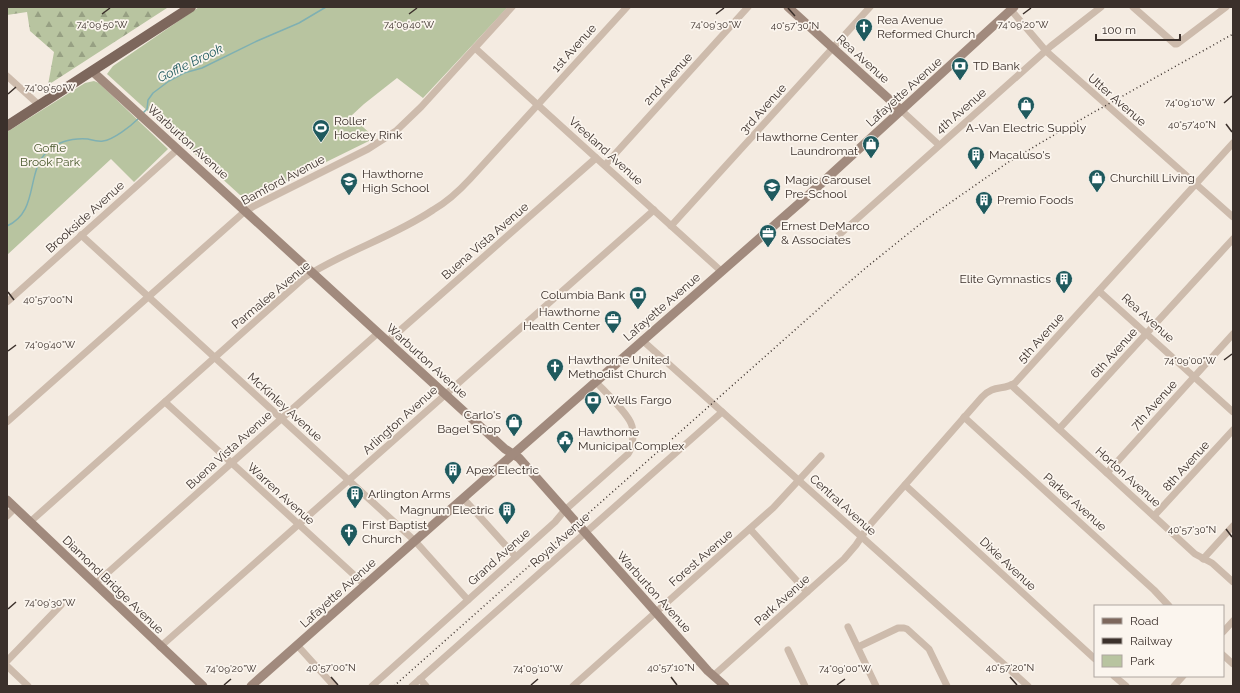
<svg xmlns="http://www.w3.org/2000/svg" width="1240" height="693" viewBox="0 0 1240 693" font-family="Raleway,sans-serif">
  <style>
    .green { fill: #b8c4a0 }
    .forest { fill: url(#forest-firs) }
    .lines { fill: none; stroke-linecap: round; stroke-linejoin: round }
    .stream { stroke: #7fb0b2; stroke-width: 1.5 }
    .street { stroke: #cdbbac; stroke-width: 7 }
    .secondary { stroke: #a18a7d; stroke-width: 9 }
    .primary { stroke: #7d675c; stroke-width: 10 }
    .rail { stroke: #3b302b; stroke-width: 1.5; stroke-dasharray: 1 3; stroke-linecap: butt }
    .ticks { fill: none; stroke: #3b302b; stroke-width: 1.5 }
    .labels { text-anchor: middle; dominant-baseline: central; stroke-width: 3.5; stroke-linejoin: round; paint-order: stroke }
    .poi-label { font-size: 12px; fill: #3b302b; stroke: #fbf5ee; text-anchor: start }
    .street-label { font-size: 12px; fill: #3b302b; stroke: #fbf5ee }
    .park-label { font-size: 12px; fill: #4a5a2e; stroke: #fbf5ee }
    .water-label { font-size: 13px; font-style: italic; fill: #1f5a5e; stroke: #fbf5ee }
    .ticks-label { font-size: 10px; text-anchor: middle; fill: #3b302b; stroke: #fbf5ee; stroke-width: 3.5; stroke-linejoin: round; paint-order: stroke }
  </style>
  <defs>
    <pattern id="forest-firs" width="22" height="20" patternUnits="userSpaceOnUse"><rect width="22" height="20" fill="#b8c4a0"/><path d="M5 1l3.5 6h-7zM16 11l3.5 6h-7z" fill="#97a083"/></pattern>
  </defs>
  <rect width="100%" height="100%" fill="#f4ebe1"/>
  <g class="green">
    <path d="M199,7H508L423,98L397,78L364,104L351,116L375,138L253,198L240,195L107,74L113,66Z"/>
    <path d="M94,81L99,83L168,149L134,182L111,159L7,255V132L85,83Z"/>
  </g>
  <path class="forest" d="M7,7H163L167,8L48,85L54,52L30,31L27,12L7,15Z"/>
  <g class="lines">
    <g class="stream">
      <path d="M142,114L147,109L148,100L153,93L169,81L184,73L202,68L257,41L299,23L326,7"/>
      <path d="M7,226C40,211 25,171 48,151C59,141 73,138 88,139C92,140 98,142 103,141C113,140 131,126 139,118"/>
    </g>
    <g class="street">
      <path d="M1133,7L1175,44H1177L1226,7"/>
      <path d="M1011,10L1046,51L1233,217"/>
      <path d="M475,48L721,271"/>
      <path d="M7,76L39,105"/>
      <path d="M901,110L939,145"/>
      <path d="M605,165L748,7"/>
      <path d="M671,226L870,7"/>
      <path d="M81,235L415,541L468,600"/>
      <path d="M839,235L1051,46L1101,7"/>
      <path d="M1099,291L1233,412"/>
      <path d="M7,302L178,149"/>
      <path d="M642,340L1028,686"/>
      <path d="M388,341L596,158"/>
      <path d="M1011,385L1195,554L1212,563L1233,582"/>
      <path d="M165,402L365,585"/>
      <path d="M964,417L1154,590L1169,606"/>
      <path d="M7,422L243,213L254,206L368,149L396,131L421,107L512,7"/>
      <path d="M1059,429L1233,239"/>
      <path d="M1107,473L1233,334"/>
      <path d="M905,485L1095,659"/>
      <path d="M463,498L516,557"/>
      <path d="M7,516L15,508"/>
      <path d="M1154,516L1233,430"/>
      <path d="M30,522L305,277C345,251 393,237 433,210C447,202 459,191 470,179L627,7"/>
      <path d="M750,529L807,592"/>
      <path d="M1203,559L1233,526"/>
      <path d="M95,584L378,333"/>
      <path d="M848,627L876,686"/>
      <path d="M1223,632L1233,621"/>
      <path d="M297,645L334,686"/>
      <path d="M160,647L654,210"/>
      <path d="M858,647L898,628H904L907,629L929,649L947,686"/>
      <path d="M788,650L805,686"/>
      <path d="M1223,655L1233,664"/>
      <path d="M7,661L61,605"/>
      <path d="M7,666L28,686"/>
      <path d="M713,676L844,559L856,545L868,527L982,397C994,384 1003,391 1015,383L1233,143"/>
      <path d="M1114,676L1126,686"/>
      <path d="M420,679L426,686"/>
      <path d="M372,686L555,522L565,510L628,454C633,446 634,434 632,426C629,414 604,391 595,381"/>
      <path d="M412,686L722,412"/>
      <path d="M573,686L773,508L821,456"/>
      <path d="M1174,686L1183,676"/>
    </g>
    <g class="secondary">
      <path d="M788,7L901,110"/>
      <path d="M92,71L505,449L519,458L708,671L725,686"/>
      <path d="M7,500L203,686"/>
      <path d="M251,686L469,493L802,201L1014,7"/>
    </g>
    <path class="primary" d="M7,126L191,7"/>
    <path class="rail" d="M394,686L841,289L868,266L924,221L1010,161L1071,125L1233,34"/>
  </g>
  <path class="ticks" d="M788,8L795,16M102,14L110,8M409,14L417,8M716,14L724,8M1023,14L1031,8M8,94L16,87M1224,103L1232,96M1226,124L1232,132M8,292L14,300M8,351L16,345M1224,360L1232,354M1226,529L1232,537M8,609L16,602M331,677L338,685M671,677L677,685M1010,677L1017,685M224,685L231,679M531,685L538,679M837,685L845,679"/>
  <defs>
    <symbol id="church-pin" viewBox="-11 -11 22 30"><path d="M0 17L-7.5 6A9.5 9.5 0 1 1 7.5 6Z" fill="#1f5a5e" stroke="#fbf5ee"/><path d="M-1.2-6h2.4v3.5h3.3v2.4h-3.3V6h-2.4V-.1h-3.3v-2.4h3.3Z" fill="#fff"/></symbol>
    <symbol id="bank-pin" viewBox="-11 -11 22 30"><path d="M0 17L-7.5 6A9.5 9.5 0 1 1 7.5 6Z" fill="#1f5a5e" stroke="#fbf5ee"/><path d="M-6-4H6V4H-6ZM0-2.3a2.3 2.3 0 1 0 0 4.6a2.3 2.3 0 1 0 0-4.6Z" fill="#fff"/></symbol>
    <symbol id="shop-pin" viewBox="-11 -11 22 30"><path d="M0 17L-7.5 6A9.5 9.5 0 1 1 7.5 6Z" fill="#1f5a5e" stroke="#fbf5ee"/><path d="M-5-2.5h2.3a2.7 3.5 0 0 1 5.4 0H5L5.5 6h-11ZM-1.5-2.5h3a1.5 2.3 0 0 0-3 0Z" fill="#fff"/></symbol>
    <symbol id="stadium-pin" viewBox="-11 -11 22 30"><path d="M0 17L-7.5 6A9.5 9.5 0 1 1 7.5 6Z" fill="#1f5a5e" stroke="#fbf5ee"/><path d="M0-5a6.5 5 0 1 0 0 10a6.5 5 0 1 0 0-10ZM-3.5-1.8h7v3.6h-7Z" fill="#fff"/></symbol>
    <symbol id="building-pin" viewBox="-11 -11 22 30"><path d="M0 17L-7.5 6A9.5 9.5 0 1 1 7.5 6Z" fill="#1f5a5e" stroke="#fbf5ee"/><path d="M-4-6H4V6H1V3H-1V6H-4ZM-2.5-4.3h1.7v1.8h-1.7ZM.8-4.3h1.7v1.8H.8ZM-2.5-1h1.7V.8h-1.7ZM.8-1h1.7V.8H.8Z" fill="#fff"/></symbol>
    <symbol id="school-pin" viewBox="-11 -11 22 30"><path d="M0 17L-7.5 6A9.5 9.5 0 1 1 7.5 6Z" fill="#1f5a5e" stroke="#fbf5ee"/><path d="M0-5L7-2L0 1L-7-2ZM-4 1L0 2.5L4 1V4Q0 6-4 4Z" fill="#fff"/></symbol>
    <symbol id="office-pin" viewBox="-11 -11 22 30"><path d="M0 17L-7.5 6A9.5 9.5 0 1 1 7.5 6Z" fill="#1f5a5e" stroke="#fbf5ee"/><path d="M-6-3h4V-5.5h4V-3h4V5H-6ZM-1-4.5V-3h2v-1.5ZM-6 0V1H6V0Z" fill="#fff"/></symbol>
    <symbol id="civic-pin" viewBox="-11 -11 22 30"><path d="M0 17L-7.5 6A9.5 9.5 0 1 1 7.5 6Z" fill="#1f5a5e" stroke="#fbf5ee"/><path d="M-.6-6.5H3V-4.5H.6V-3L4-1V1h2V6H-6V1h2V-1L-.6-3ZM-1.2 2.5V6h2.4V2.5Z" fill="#fff"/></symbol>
  </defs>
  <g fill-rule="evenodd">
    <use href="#church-pin" x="854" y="17" width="20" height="27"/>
    <use href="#bank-pin" x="950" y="56" width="20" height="27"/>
    <use href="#shop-pin" x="1016" y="95" width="20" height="27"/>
    <use href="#stadium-pin" x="311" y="118" width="20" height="27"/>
    <use href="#shop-pin" x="861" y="134" width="20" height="27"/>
    <use href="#building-pin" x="966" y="145" width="20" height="27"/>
    <use href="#shop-pin" x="1087" y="168" width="20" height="27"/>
    <use href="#school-pin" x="339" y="171" width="20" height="27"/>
    <use href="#school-pin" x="762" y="177" width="20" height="27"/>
    <use href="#building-pin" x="974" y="190" width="20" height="27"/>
    <use href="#office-pin" x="758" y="223" width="20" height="27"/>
    <use href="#building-pin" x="1054" y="269" width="20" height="27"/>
    <use href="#bank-pin" x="628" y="285" width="20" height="27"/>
    <use href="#office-pin" x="603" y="309" width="20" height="27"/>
    <use href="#church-pin" x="545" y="357" width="20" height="27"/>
    <use href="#bank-pin" x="583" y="390" width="20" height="27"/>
    <use href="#shop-pin" x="504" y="412" width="20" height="27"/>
    <use href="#civic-pin" x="555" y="429" width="20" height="27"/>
    <use href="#building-pin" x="443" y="460" width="20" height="27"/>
    <use href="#building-pin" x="345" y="484" width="20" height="27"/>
    <use href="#building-pin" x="497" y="500" width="20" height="27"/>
    <use href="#church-pin" x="339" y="522" width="20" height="27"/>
  </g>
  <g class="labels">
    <g class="poi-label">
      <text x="877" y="20">Rea Avenue<tspan x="877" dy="14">Reformed Church</tspan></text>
      <text x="973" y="66">TD Bank</text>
      <text x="334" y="121">Roller<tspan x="334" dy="14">Hockey Rink</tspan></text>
      <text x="1026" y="128" text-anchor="middle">A-Van Electric Supply</text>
      <text x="858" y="137" text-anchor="end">Hawthorne Center<tspan x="858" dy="14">Laundromat</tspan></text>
      <text x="989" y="155">Macaluso's</text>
      <text x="362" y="174">Hawthorne<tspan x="362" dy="14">High School</tspan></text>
      <text x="1110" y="178">Churchill Living</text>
      <text x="785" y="180">Magic Carousel<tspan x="785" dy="14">Pre-School</tspan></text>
      <text x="997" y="200">Premio Foods</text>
      <text x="781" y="226">Ernest DeMarco<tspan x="781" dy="14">&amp; Associates</tspan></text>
      <text x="1051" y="279" text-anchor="end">Elite Gymnastics</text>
      <text x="625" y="295" text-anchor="end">Columbia Bank</text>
      <text x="600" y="312" text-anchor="end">Hawthorne<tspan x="600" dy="14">Health Center</tspan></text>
      <text x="568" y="360">Hawthorne United<tspan x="568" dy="14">Methodist Church</tspan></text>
      <text x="606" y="400">Wells Fargo</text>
      <text x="501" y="415" text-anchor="end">Carlo's<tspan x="501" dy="14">Bagel Shop</tspan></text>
      <text x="578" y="432">Hawthorne<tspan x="578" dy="14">Municipal Complex</tspan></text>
      <text x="466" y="470">Apex Electric</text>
      <text x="368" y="494">Arlington Arms</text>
      <text x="494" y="510" text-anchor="end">Magnum Electric</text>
      <text x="362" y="525">First Baptist<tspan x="362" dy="14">Church</tspan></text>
    </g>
    <g class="street-label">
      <text transform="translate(574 48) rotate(-48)">1st Avenue</text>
      <text transform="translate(863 59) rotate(42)">Rea Avenue</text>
      <text transform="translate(668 79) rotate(-48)">2nd Avenue</text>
      <text transform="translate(904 92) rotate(-42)">Lafayette Avenue</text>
      <text transform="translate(1117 100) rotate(41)">Utter Avenue</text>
      <text transform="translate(763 109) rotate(-48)">3rd Avenue</text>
      <text transform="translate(961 111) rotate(-41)">4th Avenue</text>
      <text transform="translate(188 142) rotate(42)">Warburton Avenue</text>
      <text transform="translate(606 151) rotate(42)">Vreeland Avenue</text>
      <text transform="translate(283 180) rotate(-28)">Bamford Avenue</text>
      <text transform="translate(85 217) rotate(-42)">Brookside Avenue</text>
      <text transform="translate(485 241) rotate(-41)">Buena Vista Avenue</text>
      <text transform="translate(271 295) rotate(-40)">Parmalee Avenue</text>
      <text transform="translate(662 307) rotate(-41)">Lafayette Avenue</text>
      <text transform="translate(1148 318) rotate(42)">Rea Avenue</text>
      <text transform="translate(1041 338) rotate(-48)">5th Avenue</text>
      <text transform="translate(1114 353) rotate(-48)">6th Avenue</text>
      <text transform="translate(427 361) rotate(42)">Warburton Avenue</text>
      <text transform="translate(1154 405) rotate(-48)">7th Avenue</text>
      <text transform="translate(285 407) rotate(42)">McKinley Avenue</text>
      <text transform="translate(400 420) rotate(-42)">Arlington Avenue</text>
      <text transform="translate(229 450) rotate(-42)">Buena Vista Avenue</text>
      <text transform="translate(1186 466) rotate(-48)">8th Avenue</text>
      <text transform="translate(1128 477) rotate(42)">Horton Avenue</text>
      <text transform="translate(281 494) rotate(42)">Warren Avenue</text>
      <text transform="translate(1075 502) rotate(42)">Parker Avenue</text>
      <text transform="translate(843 505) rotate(42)">Central Avenue</text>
      <text transform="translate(560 540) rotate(-42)">Royal Avenue</text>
      <text transform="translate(499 557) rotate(-42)">Grand Avenue</text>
      <text transform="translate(701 558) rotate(-41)">Forest Avenue</text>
      <text transform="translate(1008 564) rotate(43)">Dixie Avenue</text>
      <text transform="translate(113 585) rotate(44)">Diamond Bridge Avenue</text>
      <text transform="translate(654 592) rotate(48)">Warburton Avenue</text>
      <text transform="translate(338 593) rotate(-42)">Lafayette Avenue</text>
      <text transform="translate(782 600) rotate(-42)">Park Avenue</text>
    </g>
    <g class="park-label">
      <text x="50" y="148">Goffle<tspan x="50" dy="14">Brook Park</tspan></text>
    </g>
    <g class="water-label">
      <text transform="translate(190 63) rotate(-26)">Goffle Brook</text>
    </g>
  </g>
  <g class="ticks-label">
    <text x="102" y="28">74°09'50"W</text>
    <text x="409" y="28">74°09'40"W</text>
    <text x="716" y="28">74°09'30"W</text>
    <text x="1023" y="28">74°09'20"W</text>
    <text x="795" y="29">40°57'30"N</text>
    <text x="50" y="91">74°09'50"W</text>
    <text x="1190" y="106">74°09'10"W</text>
    <text x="1192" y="128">40°57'40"N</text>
    <text x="48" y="303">40°57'00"N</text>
    <text x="50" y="348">74°09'40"W</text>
    <text x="1190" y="364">74°09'00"W</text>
    <text x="1192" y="533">40°57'30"N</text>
    <text x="50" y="606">74°09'30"W</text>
    <text x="331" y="671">40°57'00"N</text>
    <text x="671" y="671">40°57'10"N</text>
    <text x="1010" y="671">40°57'20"N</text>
    <text x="231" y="672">74°09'20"W</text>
    <text x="538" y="672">74°09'10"W</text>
    <text x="845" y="672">74°09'00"W</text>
  </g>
  <rect width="1240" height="693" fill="none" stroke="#3b302b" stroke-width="16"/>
  <rect x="1094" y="605" width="130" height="72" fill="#fbf5ee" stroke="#aea6a0"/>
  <rect x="1102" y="618" width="20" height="6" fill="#7d675c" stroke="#aea6a0"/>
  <text x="1130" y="625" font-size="12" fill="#3b302b">Road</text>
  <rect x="1102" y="638" width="20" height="6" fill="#3b302b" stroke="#aea6a0"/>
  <text x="1130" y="645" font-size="12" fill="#3b302b">Railway</text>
  <rect x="1102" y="655" width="20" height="12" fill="#b8c4a0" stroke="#aea6a0"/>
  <text x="1130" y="665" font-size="12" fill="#3b302b">Park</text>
  <path d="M1096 34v6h84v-6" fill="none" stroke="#3b302b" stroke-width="2"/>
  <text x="1102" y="34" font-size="12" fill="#3b302b" stroke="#fbf5ee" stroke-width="3" paint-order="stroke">100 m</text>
</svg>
